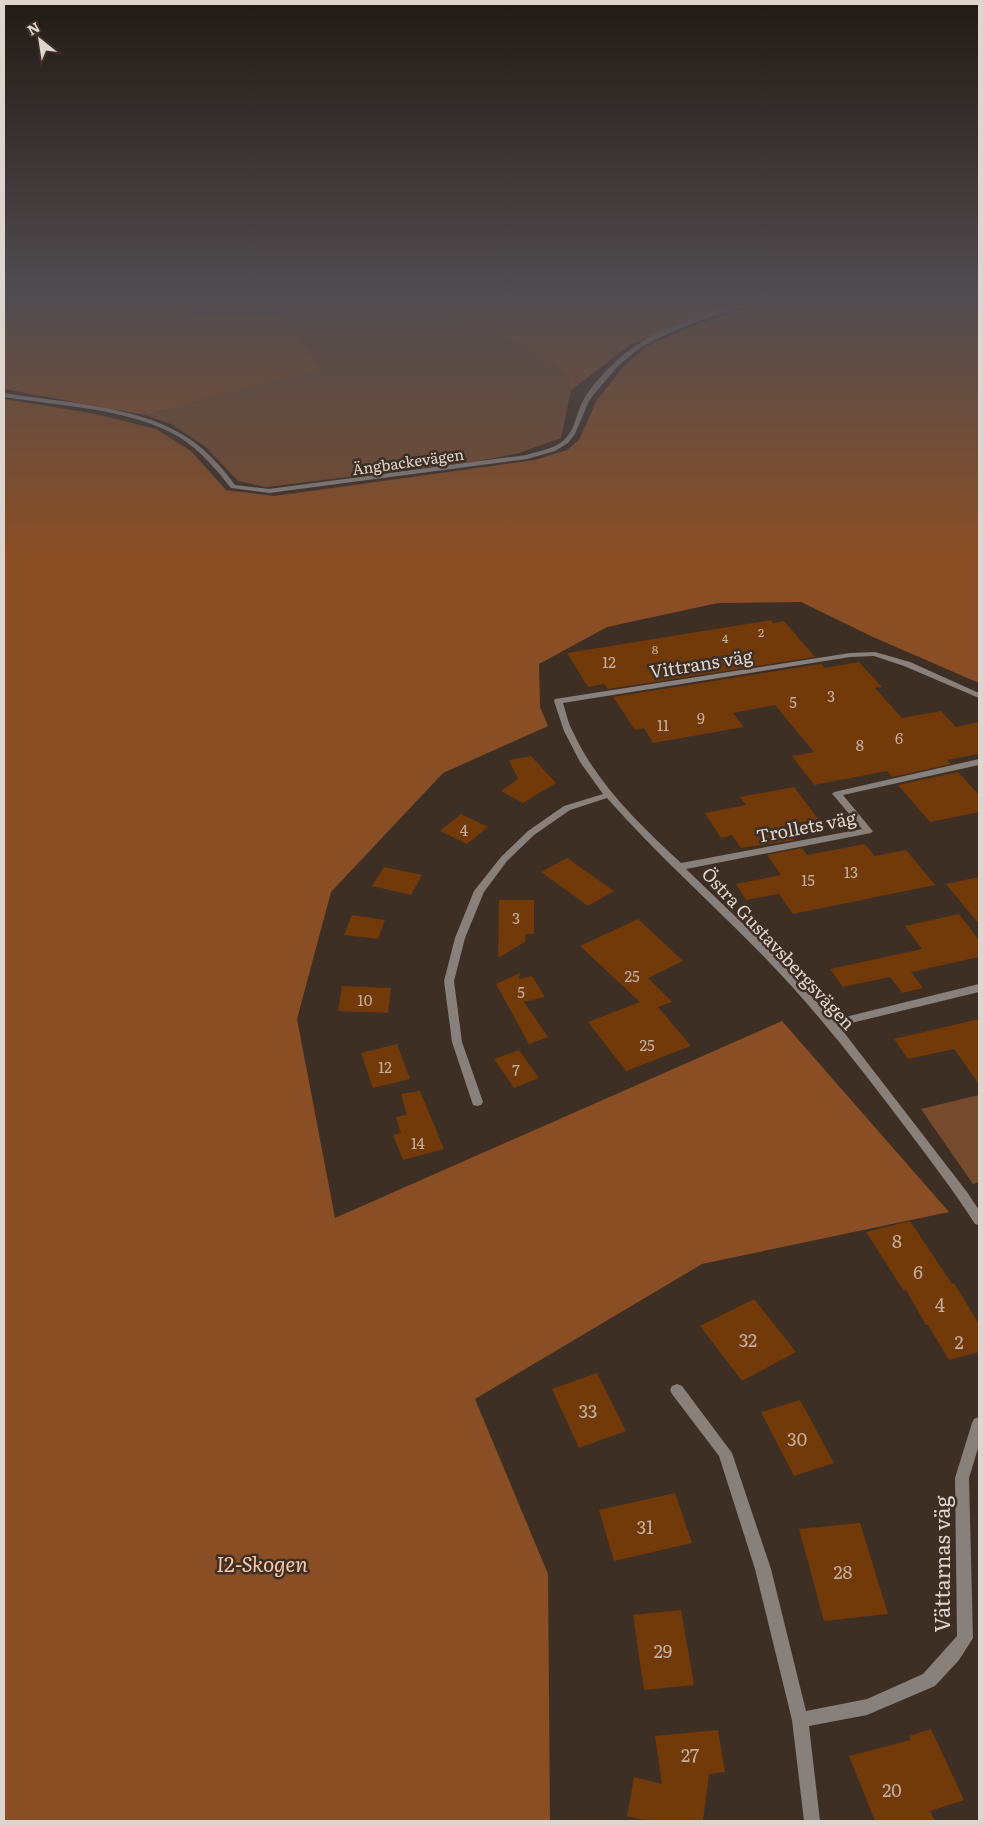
<svg xmlns="http://www.w3.org/2000/svg" width="983" height="1825" viewBox="0 0 983 1825" font-family="Literata,serif">
  <style>
    .green { fill: #764b2d }
    .forest { fill: #894e24 }
    .building { fill: #723909 }
    .lines { fill: none; stroke-linecap: round; stroke-linejoin: round }
    .street { fill: #88807b; fill-rule: evenodd }
    .labels { text-anchor: middle; dominant-baseline: central; stroke-width: 5; stroke-linejoin: round; paint-order: stroke }
    .far-number-label { font-size: 12px; fill: #c4ae9e }
    .far-street-label { font-size: 15px; fill: #dfd5cf; stroke: #3e2f25 }
    .number-label { font-size: 15px; fill: #c4ae9e }
    .street-label { font-size: 18px; fill: #dfd5cf; stroke: #3e2f25 }
    .near-number-label { font-size: 18px; fill: #c4ae9e }
    .near-park-label { font-size: 21px; font-style: italic; fill: #fdc7a5; stroke: #3e2f25 }
    .near-street-label { font-size: 21px; fill: #dfd5cf; stroke: #3e2f25 }
  </style>
  <rect width="100%" height="100%" fill="#3e2f25"/>
  <g class="green">
    <path d="M185,297H402L513,341L566,372L571,390L561,438L519,453L479,461L266,487L238,481L206,447L173,425L145,415L322,369L284,315L194,316Z"/>
    <path d="M979,1095V1182L973,1184L921,1109Z"/>
  </g>
  <g class="forest">
    <path d="M4,297H185L194,316L284,315L322,369L145,415L4,389Z"/>
    <path d="M402,297H770L750,301L681,324L630,345L571,390L566,372L513,341Z"/>
    <path d="M796,297H979V683L873,637L801,602L718,603L607,627L539,664L540,707L548,726L443,773L331,892L297,1019L335,1218L782,1021L949,1212L702,1264L475,1399L548,1574L550,1821H4V399L96,414L156,429L191,451L226,490L274,496L535,460L567,450L579,440L597,400L624,366L647,346L693,326L755,304Z"/>
  </g>
  <g class="building">
    <path d="M771,620L773,623L784,621L815,657L608,689L604,684L588,687L567,653Z"/>
    <path d="M859,662L882,687L875,688L902,718L941,711L956,727L979,722V754L947,760L951,764L892,777L887,771L814,785L792,756L814,752L775,705L733,713L744,727L653,743L644,728L635,730L613,697L821,664L825,668Z"/>
    <path d="M531,756L556,783L523,803L501,791L518,779L509,760Z"/>
    <path d="M958,772L979,795V812L930,822L898,785Z"/>
    <path d="M794,787L818,819L785,825L795,840L741,848L732,835L721,838L705,813L746,805L740,797Z"/>
    <path d="M461,814L488,827L467,844L440,831Z"/>
    <path d="M865,844L875,856L906,850L935,885L793,914L779,894L746,900L736,884L781,875L767,855L802,848L807,855Z"/>
    <path d="M567,858L614,891L588,906L541,872Z"/>
    <path d="M384,867L422,875L411,895L372,886Z"/>
    <path d="M979,877V924L946,884Z"/>
    <path d="M499,900H534V934H526L525,942L498,958Z"/>
    <path d="M959,914L979,940V957L911,972L923,988L902,993L890,977L843,987L830,969L922,949L905,926Z"/>
    <path d="M352,915L385,920L378,939L344,935Z"/>
    <path d="M638,919L683,961L648,978L672,1002L658,1007L691,1046L626,1071L588,1022L640,1002L580,946Z"/>
    <path d="M520,973L519,979L532,976L545,997L524,1002L548,1037L529,1044L496,984Z"/>
    <path d="M342,986L391,988L388,1013L338,1011Z"/>
    <path d="M979,1019V1084L954,1049L908,1059L894,1039Z"/>
    <path d="M397,1044L410,1079L373,1088L361,1053Z"/>
    <path d="M519,1050L539,1078L514,1088L494,1059Z"/>
    <path d="M420,1091L444,1149L403,1160L393,1135L401,1133L396,1117L407,1115L401,1094Z"/>
    <path d="M910,1221L952,1284L954,1283L979,1324V1352L949,1360L928,1325H926L906,1290L904,1291L866,1232Z"/>
    <path d="M754,1299L796,1352L742,1381L700,1326Z"/>
    <path d="M597,1373L626,1431L579,1448L552,1389Z"/>
    <path d="M800,1400L834,1463L794,1476L761,1412Z"/>
    <path d="M675,1493L692,1543L614,1561L599,1510Z"/>
    <path d="M860,1523L888,1614L824,1621L799,1529Z"/>
    <path d="M681,1610L694,1685L644,1690L633,1615Z"/>
    <path d="M931,1729L964,1800L930,1811L935,1821H875L849,1756L911,1740L909,1736Z"/>
    <path d="M718,1730L725,1772L709,1774L703,1821H648L627,1816L634,1777L662,1784L655,1736Z"/>
  </g>
  <g class="lines">
    <g class="street">
      <path d="M771,297H784L743,307L698,321L656,339L637,350L618,366L595,393L589,401L575,434L568,443L555,451L527,459L269,493L231,488C216,469 200,450 179,437C130,408 59,406 4,397V393C59,402 135,405 183,435C204,447 221,466 235,485L269,489L526,455C539,451 555,449 565,439C575,430 576,413 583,401C590,387 603,374 614,363C652,326 720,307 771,297Z"/>
      <path d="M875,652L910,662L979,693V698L904,666L874,656L850,657L563,703C566,712 568,723 573,732C597,784 640,825 681,863L862,829L834,796L832,794L834,792L979,759V765L843,795L871,829L873,831L871,833L686,869L764,944L833,1020L979,984V992L839,1026L967,1192L979,1210V1225L975,1224C954,1191 930,1160 906,1128C863,1071 819,1014 769,962C716,907 658,856 607,798L570,810L534,835L507,861L484,892L465,938L454,981L462,1042L483,1102L481,1105L477,1106L473,1105L452,1042L444,981L455,938L474,891L501,857L528,831L564,806L603,794L580,762L564,731L554,701L555,699L850,653Z"/>
      <path d="M677,1384L682,1386L732,1453L771,1569L806,1711L867,1699L923,1674L957,1636L955,1478L972,1423L974,1419L979,1417V1445L969,1478L973,1638L959,1660L935,1686L867,1715L809,1726L820,1821H804L792,1720L755,1569L719,1456L672,1394L670,1390L672,1386Z"/>
    </g>
  </g>
  <linearGradient id="sky" x2="0" y2="1"><stop stop-color="#221a14"/><stop offset="0.54" stop-color="#524d51"/><stop offset="1" stop-color="#524d51" stop-opacity="0"/></linearGradient>
  <rect width="983" height="553" fill="url(#sky)"/>
  <g class="labels">
    <g class="far-number-label">
      <text x="761" y="632">2</text>
      <text x="725" y="638">4</text>
      <text x="655" y="649">8</text>
    </g>
    <g class="far-street-label">
      <text transform="translate(408 461) rotate(-8)">Ängbackevägen</text>
    </g>
    <g class="number-label">
      <text x="609" y="661">12</text>
      <text x="831" y="695">3</text>
      <text x="793" y="701">5</text>
      <text x="701" y="717">9</text>
      <text x="663" y="724">11</text>
      <text x="899" y="737">6</text>
      <text x="860" y="744">8</text>
      <text x="464" y="829">4</text>
      <text x="851" y="871">13</text>
      <text x="808" y="879">15</text>
      <text x="516" y="917">3</text>
      <text x="632" y="975">25</text>
      <text x="521" y="991">5</text>
      <text x="365" y="999">10</text>
      <text x="647" y="1044">25</text>
      <text x="385" y="1066">12</text>
      <text x="516" y="1069">7</text>
      <text x="418" y="1142">14</text>
    </g>
    <g class="street-label">
      <text transform="translate(701 663) rotate(-9)">Vittrans väg</text>
      <text transform="translate(806 826) rotate(-11)">Trollets väg</text>
      <text transform="translate(779 948) rotate(47)">Östra Gustavsbergsvägen</text>
    </g>
    <g class="near-number-label">
      <text x="897" y="1240">8</text>
      <text x="918" y="1271">6</text>
      <text x="940" y="1304">4</text>
      <text x="748" y="1339">32</text>
      <text x="959" y="1341">2</text>
      <text x="588" y="1410">33</text>
      <text x="797" y="1438">30</text>
      <text x="645" y="1526">31</text>
      <text x="843" y="1571">28</text>
      <text x="663" y="1650">29</text>
      <text x="690" y="1754">27</text>
      <text x="892" y="1789">20</text>
    </g>
    <g class="near-park-label">
      <text x="262" y="1562">I2-Skogen</text>
    </g>
    <g class="near-street-label">
      <text transform="translate(940 1564) rotate(-90)">Vättarnas väg</text>
    </g>
  </g>
  <rect width="983" height="1825" fill="none" stroke="#dfd5cf" stroke-width="10"/>
  <g transform="translate(40 40) rotate(330)" stroke="#3e2f25" stroke-width="4" paint-order="stroke">
  <path d="M0-4L9 19L0 12L-9 19Z" fill="#dfd5cf"/>
  <text y="-8" font-size="14" font-weight="bold" text-anchor="middle" fill="#dfd5cf">N</text>
  </g>
</svg>
